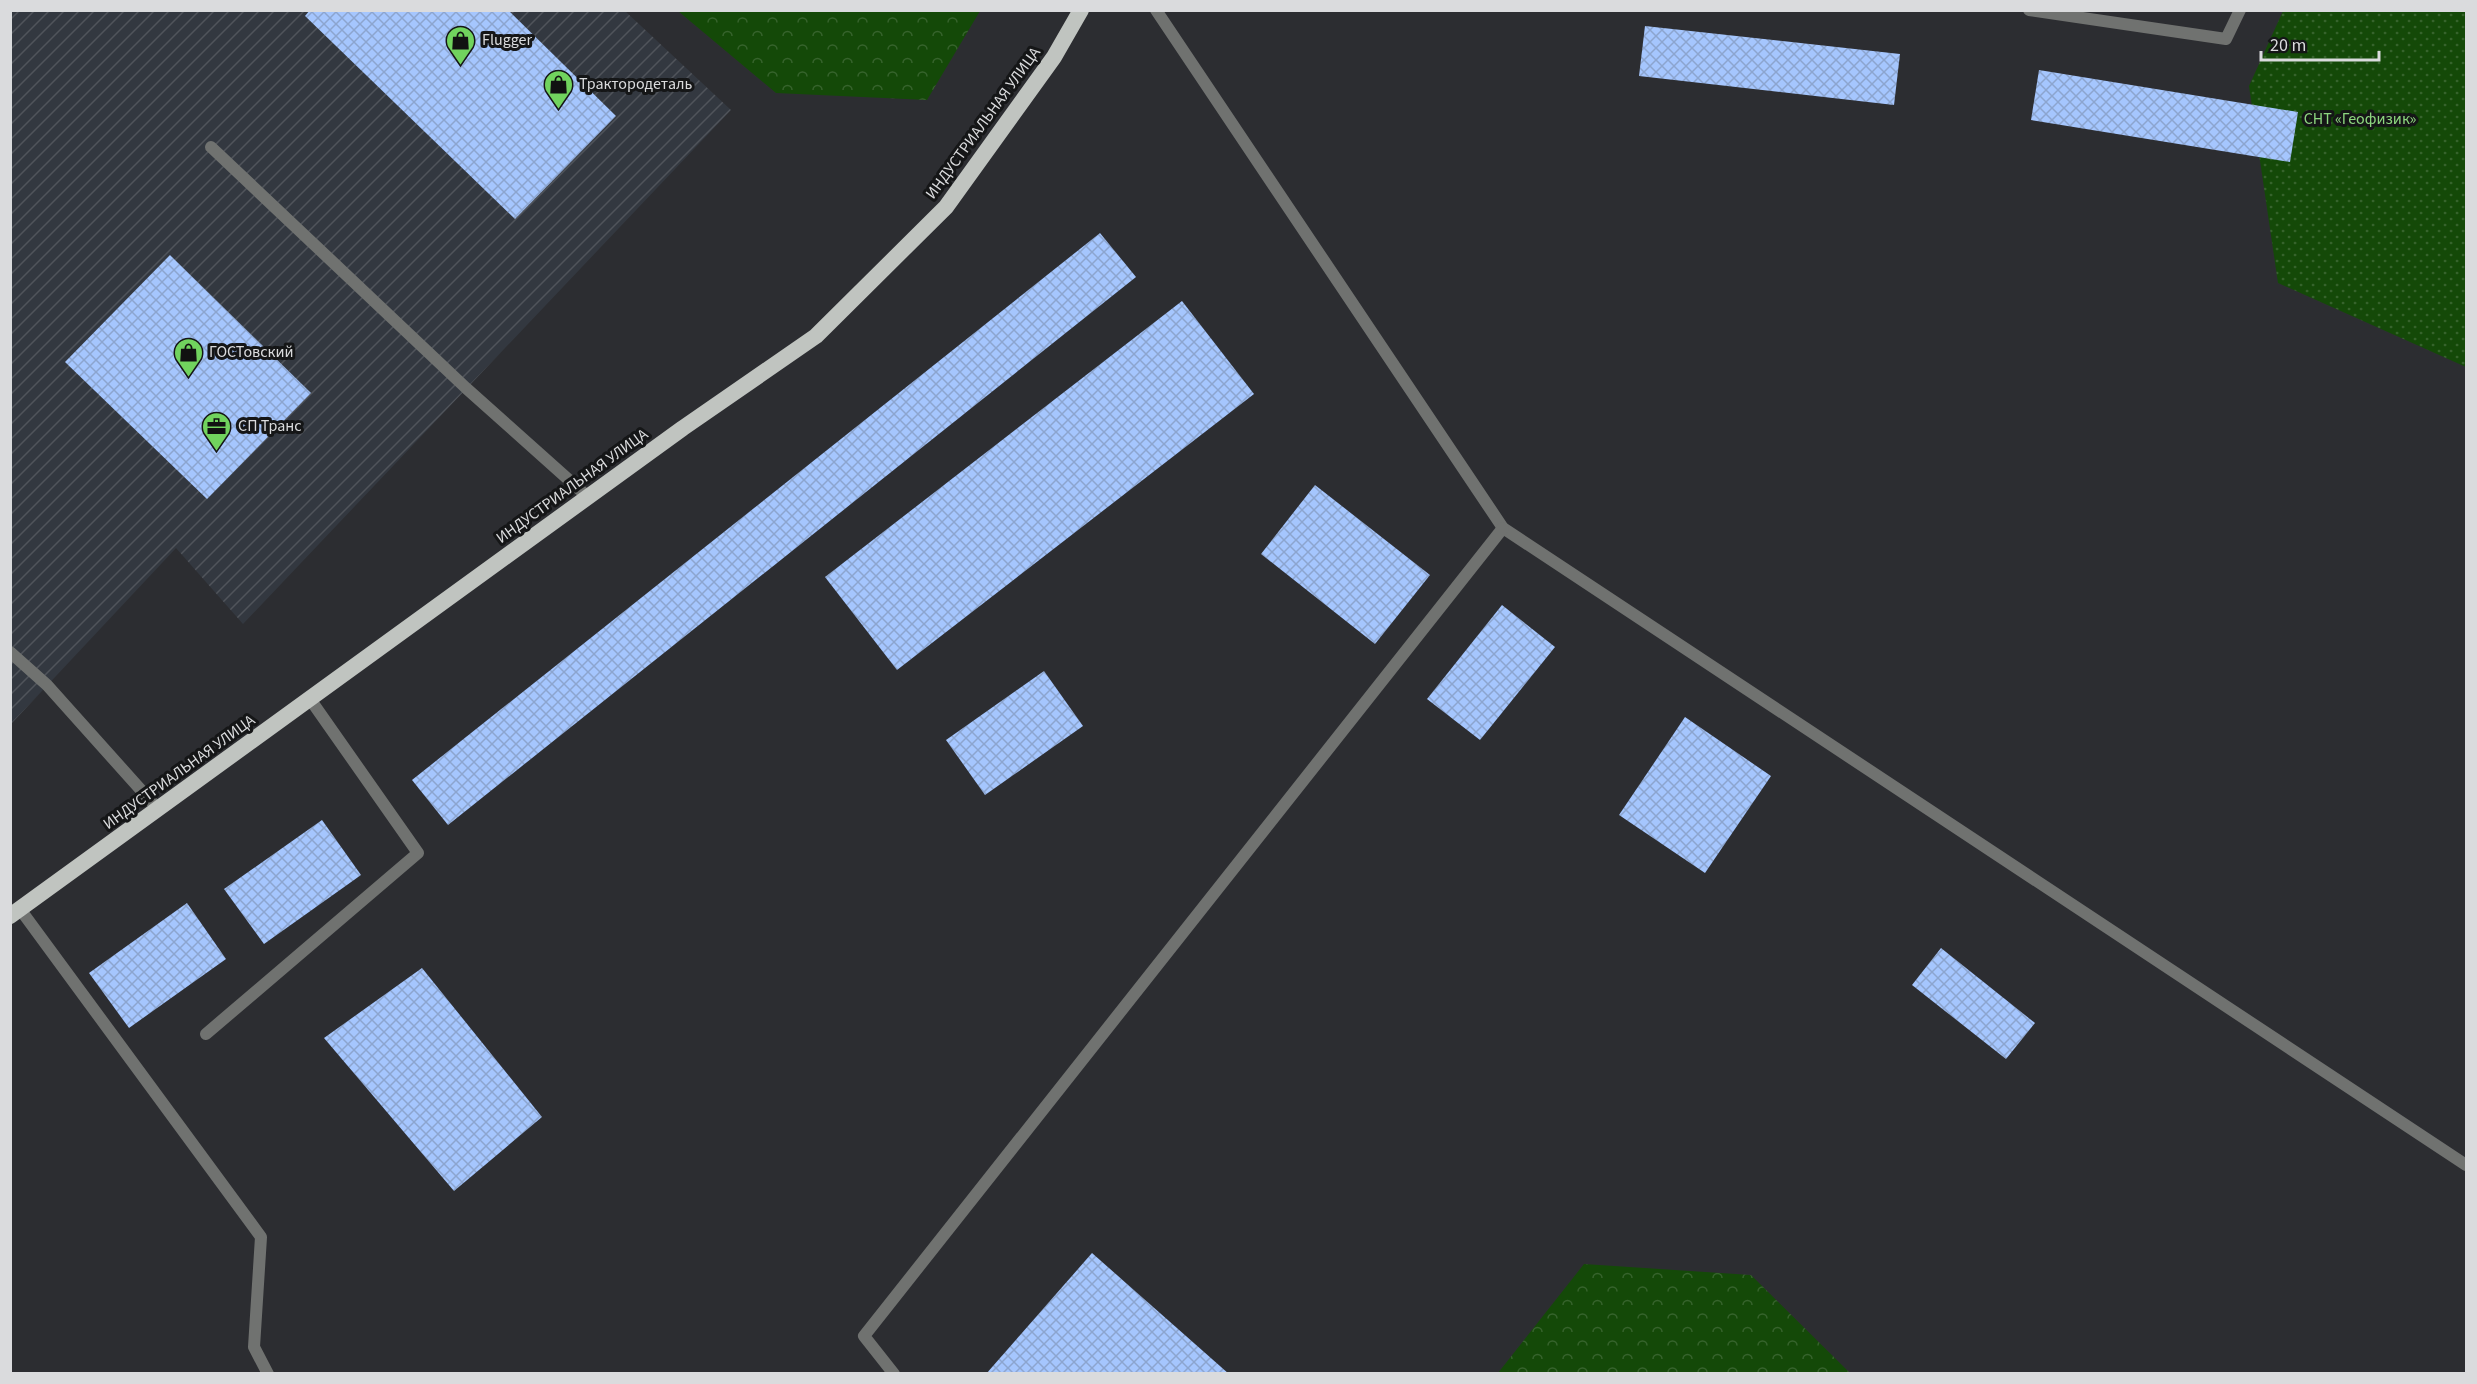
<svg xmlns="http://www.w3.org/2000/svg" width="2477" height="1384" viewBox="0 0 2477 1384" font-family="'Source Sans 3',sans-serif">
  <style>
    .industrial { fill: url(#industrial-furrows) }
    .grass { fill: url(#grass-dots) }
    .forest { fill: url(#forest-crowns) }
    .building { fill: url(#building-cross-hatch) }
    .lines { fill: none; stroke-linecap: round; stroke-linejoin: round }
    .service { stroke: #707270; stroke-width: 12 }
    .minor { stroke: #707270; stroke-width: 12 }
    .trunk { stroke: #c0c4c0; stroke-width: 16 }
    .labels { text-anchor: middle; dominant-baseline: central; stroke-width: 6; stroke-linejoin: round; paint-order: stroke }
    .poi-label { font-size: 16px; fill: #dadbdd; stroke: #151617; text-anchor: start }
    .park-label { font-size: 16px; fill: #8dd67f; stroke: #151617 }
    .street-label { font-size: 16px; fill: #dadbdd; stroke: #151617 }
  </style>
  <defs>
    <pattern id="industrial-furrows" width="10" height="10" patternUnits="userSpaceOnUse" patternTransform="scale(1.5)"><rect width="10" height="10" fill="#333840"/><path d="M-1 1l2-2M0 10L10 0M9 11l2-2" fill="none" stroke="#50545b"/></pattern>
    <pattern id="grass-dots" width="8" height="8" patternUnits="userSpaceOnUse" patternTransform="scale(1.5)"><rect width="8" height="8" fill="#144908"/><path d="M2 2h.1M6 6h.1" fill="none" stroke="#36632c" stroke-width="1.8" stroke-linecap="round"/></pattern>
    <pattern id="forest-crowns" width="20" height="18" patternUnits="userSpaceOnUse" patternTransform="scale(1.5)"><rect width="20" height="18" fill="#144908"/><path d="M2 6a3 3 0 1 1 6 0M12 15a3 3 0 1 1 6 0" fill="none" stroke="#36632c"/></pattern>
    <pattern id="building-cross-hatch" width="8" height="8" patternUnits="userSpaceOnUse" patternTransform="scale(1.5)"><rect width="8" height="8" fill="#a5c6fe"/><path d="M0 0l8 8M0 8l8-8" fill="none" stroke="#8ca5cf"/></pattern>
  </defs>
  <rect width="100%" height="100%" fill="#2c2d31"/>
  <path class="industrial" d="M11,11H625L731,110L243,624L176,548L11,724Z"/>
  <path class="grass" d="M2283,11H2466V367L2278,283L2249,86Z"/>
  <g class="forest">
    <path d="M678,11L980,10V11L927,100L776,93Z"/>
    <path d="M1584,1264L1751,1275L1850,1373H1498Z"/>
  </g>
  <g class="building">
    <path d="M310,10H508L616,116L515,219L305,16Z"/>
    <path d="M1645,26L1900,54L1894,105L1639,76Z"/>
    <path d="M2039,70L2298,112L2290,162L2031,120Z"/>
    <path d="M1100,233L1136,277L448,825L412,780Z"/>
    <path d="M170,255L311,393L207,499L65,362Z"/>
    <path d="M1182,301L1254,394L897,670L825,577Z"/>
    <path d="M1315,485L1430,575L1375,644L1261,554Z"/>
    <path d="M1502,605L1555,647L1480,740L1427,699Z"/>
    <path d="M1044,671L1083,726L985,795L946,740Z"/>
    <path d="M1685,717L1771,776L1705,873L1619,815Z"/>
    <path d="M322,820L361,875L264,944L224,889Z"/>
    <path d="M187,903L226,959L129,1028L89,973Z"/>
    <path d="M1941,948L2035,1023L2006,1059L1912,985Z"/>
    <path d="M422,968L542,1117L454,1191L324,1038Z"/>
    <path d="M1092,1253L1229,1374H986Z"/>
  </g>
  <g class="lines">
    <g class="service">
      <path d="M2029,10L2226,39L2240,10"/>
      <path d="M211,147L466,388L588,497"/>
      <path d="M10,652L47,685L158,809"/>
      <path d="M20,909L261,1237L254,1347L268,1374"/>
      <path d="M206,1034L418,853L310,699"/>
    </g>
    <g class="minor">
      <path d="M1156,10L1503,528L2466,1165"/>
      <path d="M894,1374L864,1336L1503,528"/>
    </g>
    <path class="trunk" d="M10,916L683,428L816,336L946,207L1054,57L1081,10"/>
  </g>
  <defs>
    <symbol id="shop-pin" viewBox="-11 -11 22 30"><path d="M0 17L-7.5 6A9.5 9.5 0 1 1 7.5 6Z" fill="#71d35e" stroke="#151617"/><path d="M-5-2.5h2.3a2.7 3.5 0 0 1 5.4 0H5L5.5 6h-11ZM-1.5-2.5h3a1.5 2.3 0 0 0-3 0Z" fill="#111"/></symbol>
    <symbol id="office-pin" viewBox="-11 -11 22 30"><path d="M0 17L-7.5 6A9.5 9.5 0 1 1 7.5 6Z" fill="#71d35e" stroke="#151617"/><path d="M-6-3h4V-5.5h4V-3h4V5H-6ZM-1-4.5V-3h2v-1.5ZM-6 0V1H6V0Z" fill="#111"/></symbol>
  </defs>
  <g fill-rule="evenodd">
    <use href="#shop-pin" x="444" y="24" width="33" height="45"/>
    <use href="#shop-pin" x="542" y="68" width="33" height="45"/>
    <use href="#shop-pin" x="172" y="336" width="33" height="45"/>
    <use href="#office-pin" x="200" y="410" width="33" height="45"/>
  </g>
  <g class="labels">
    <g class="poi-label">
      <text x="482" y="40">Flugger</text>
      <text x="579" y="84">Трактородеталь</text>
      <text x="209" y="352">ГОСТовский</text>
      <text x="238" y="426">СП Транс</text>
    </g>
    <g class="park-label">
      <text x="2360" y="119">СНТ «Геофизик»</text>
    </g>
    <g class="street-label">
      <text transform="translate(983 123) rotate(-54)">ИНДУСТРИАЛЬНАЯ УЛИЦА</text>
      <text transform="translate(572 486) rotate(-36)">ИНДУСТРИАЛЬНАЯ УЛИЦА</text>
      <text transform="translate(179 772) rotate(-36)">ИНДУСТРИАЛЬНАЯ УЛИЦА</text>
    </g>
  </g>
  <rect width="2477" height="1384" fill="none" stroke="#dadbdd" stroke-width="24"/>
  <path d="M2261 51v9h118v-9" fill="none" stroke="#dadbdd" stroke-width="3"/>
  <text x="2270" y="51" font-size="18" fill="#dadbdd" stroke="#151617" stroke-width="4.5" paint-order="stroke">20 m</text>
</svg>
